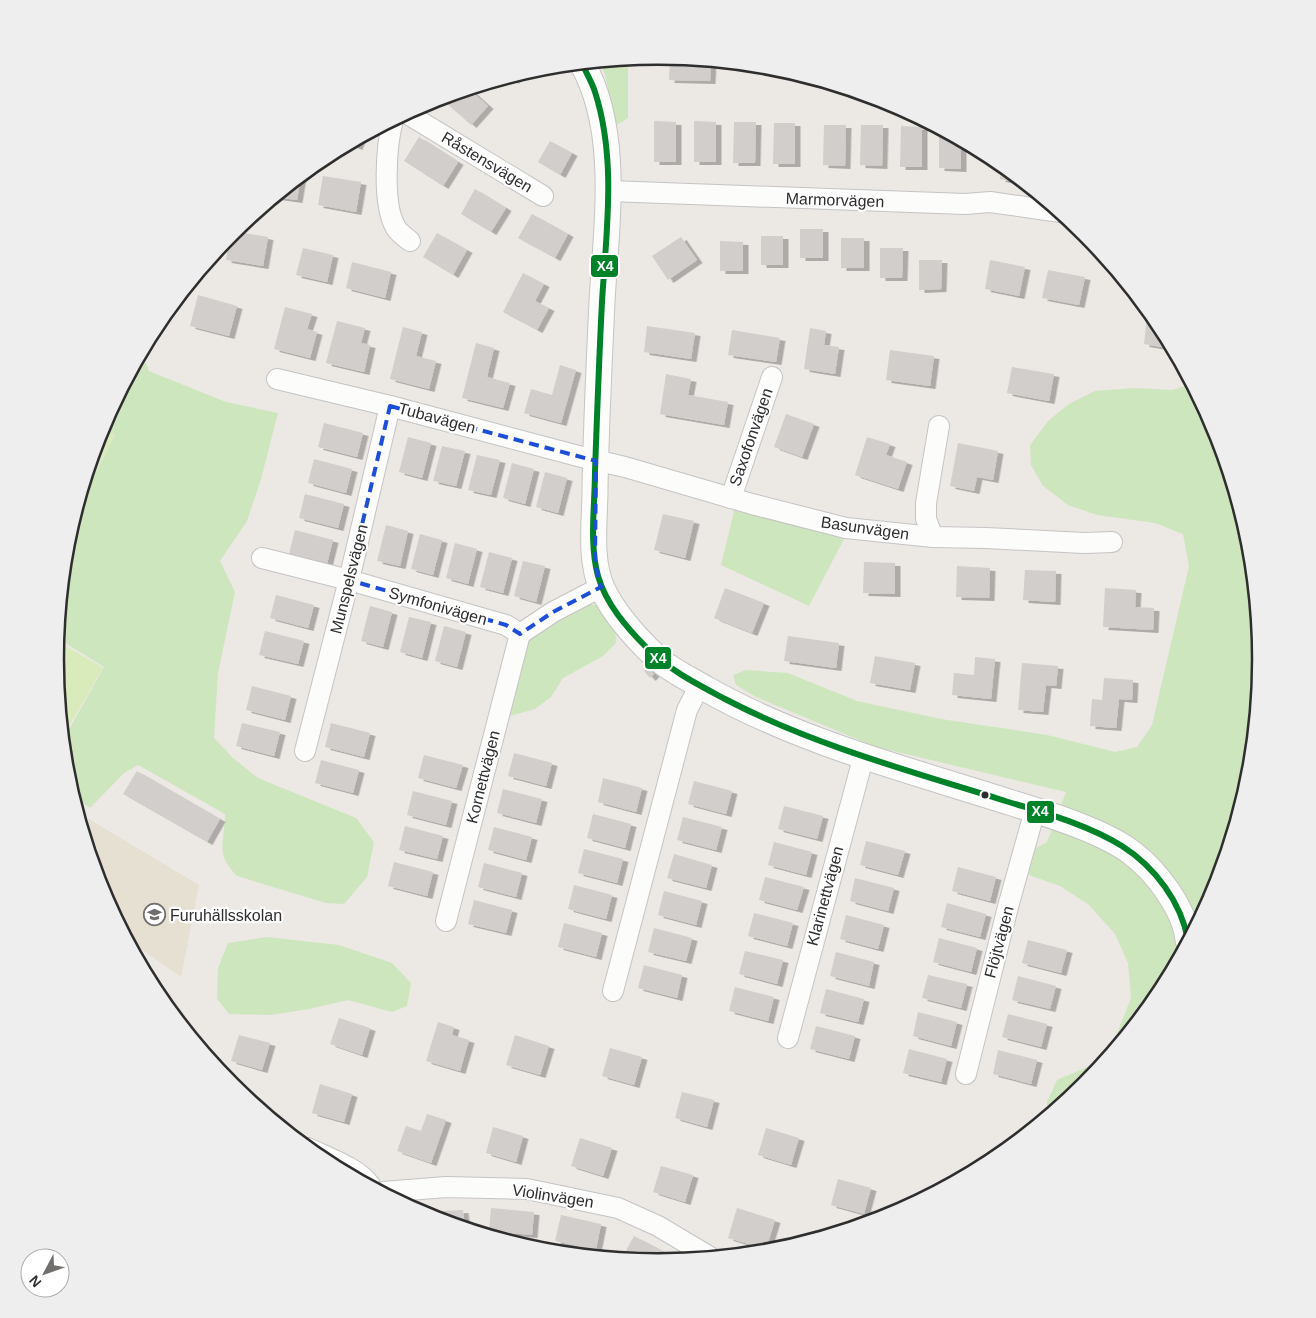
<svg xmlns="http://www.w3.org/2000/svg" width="1316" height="1318" viewBox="0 0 1316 1318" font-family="Arial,sans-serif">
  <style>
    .education { fill: #e6e0d3 }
    .green { fill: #cee6be }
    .pitch { fill: #d9eabb }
    .building { fill: #d1cecb; filter: url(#shadow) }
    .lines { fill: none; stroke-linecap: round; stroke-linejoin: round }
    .minor-casing { stroke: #c5c4c5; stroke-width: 22 }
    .tertiary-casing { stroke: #c5c4c5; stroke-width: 27 }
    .minor { stroke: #fcfcfb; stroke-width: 20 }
    .tertiary { stroke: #fcfcfb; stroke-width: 25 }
    .bus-1-casing { stroke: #fff; stroke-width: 10 }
    .bus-1 { stroke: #008228; stroke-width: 6 }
    .marked { fill: none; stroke: #1d4ed8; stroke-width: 4; stroke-dasharray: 10 6; stroke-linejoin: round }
    .bus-dot { fill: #2e2e2e; stroke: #fff; stroke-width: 2 }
    .labels { text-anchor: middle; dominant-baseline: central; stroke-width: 4.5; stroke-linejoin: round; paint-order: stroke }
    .street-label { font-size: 16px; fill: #2e2e2e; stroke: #fff }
    .poi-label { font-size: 16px; fill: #2e2e2e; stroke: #fff; text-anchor: start }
    .rim { fill: none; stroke: #2e2e2e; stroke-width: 2.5 }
    .line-badge { stroke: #fff; stroke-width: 2 }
    .badge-label { font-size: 14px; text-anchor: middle; font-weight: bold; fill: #fff }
  </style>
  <defs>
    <filter id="shadow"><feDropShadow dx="5.5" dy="3" stdDeviation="0" flood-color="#0004"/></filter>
  </defs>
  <rect width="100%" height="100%" fill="#ece8e4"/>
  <path class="education" d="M77,812L199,885L181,977L128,940L101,889Z"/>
  <g class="green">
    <path d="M628,59V118L615,126L605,74L598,62Z"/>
    <path d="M138,359L146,363L149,371L226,402L278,413L261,479L247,521L220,561L235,592L218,673L214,738L233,758L258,778L356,818L374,842L367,877L344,904L326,903L237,876C214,853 225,843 225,814L138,765L124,773L90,808L73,796L67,776L63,740L104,667L57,638L67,541L77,508L115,435L101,428Z"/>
    <path d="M1192,384L1215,429L1249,542L1261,659L1249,777L1215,890L1159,994L1084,1086L1047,1116V1102L1057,1080L1097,1063L1116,1036L1131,998L1128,963L1115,934L1088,904L1060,886L1029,875V852L1047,842L1066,792L876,747L756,697L736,685L733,675L746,670L788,673L857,701L941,719L1047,735L1115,752L1137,747L1152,725L1189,566L1183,534L1155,523L1097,515L1068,505L1043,486L1031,465L1030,445L1049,420L1069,404L1095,391L1135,388L1172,390Z"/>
    <path d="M735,507L844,539L809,606L721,565Z"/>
    <path d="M590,605H600L615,627L616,643L603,656L563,678L551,697L535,709L510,716L530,635Z"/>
    <path d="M267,937L339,945L392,963L411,983L407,1006L392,1012L348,1000L309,1009L270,1015L229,1014L217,999L218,968L228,943Z"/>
  </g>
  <g class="pitch">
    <path d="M101,428L115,435L79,501Z"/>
    <path d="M59,642L103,668L63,736L55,659L56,647Z"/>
  </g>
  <g class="building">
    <path d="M670,58L711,61L710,81L669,80Z"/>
    <path d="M520,74L513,81L509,77Z"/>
    <path d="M469,89L488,106L471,125L444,101L448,95Z"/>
    <path d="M654,121L676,122V162H654Z"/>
    <path d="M694,121L716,122V162H694Z"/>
    <path d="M734,122H756L755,163H733Z"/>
    <path d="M774,123H795V164H773Z"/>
    <path d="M824,125H846L845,166L823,165Z"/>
    <path d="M861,125H883L882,166L860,165Z"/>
    <path d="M901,126L922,127V167H900Z"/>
    <path d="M939,129L961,141V169L939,168Z"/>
    <path d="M361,137L357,147L349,144Z"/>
    <path d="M419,137L458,162L443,186L404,161Z"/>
    <path d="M550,141L572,153L560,175L538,162Z"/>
    <path d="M1002,165L1023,183L1000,179Z"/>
    <path d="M301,176L297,200L275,197L289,186Z"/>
    <path d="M323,176L361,182L356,212L318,205Z"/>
    <path d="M475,189L506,208L491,232L461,214Z"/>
    <path d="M532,214L568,234L555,258L518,238Z"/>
    <rect x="800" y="229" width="23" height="29"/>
    <path d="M233,231L268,237L263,266L226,260L230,235Z"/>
    <path d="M437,233L467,250L453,275L423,257Z"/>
    <rect x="761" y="236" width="22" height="29"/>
    <path d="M681,237L697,260L668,280L652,256Z"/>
    <rect x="841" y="238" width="23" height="30"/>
    <path d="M720,241L743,242V271H720Z"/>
    <path d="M303,248L333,255L327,282L296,275Z"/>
    <path d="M880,248H903L902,278H880Z"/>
    <path d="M919,260H942L941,289L919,290Z"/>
    <path d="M990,260L1025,267L1019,296L985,289Z"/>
    <path d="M352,262L391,272L385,298L346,288Z"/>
    <path d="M1048,270L1085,277L1079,305L1042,298Z"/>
    <path d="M523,273L544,284L535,301L549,308L537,330L503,312Z"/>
    <path d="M198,295L237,306L229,336L190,326Z"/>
    <path d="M285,307L312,314L307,329L317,332L310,358L274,349Z"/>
    <path d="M1147,317L1154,318L1160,324L1173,349L1144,344Z"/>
    <path d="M337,321L365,328L361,343L370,345L364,372L326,363Z"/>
    <path d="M647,326L695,333L691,359L644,352Z"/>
    <path d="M403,327L422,332L416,356L436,361L429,389L390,379Z"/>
    <path d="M810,328L826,331L824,345L839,347L835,374L804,369Z"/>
    <path d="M732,330L780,338L776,362L728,355Z"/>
    <path d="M476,343L494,348L487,377L510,383L503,408L462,398Z"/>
    <path d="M890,350L934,356L930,386L886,380Z"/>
    <path d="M560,365L576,370L561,423L524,413L531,389L552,395Z"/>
    <path d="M1012,367L1054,374L1049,401L1007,393Z"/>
    <path d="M666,374L691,379L688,395L728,402L724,425L660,414Z"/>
    <path d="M786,414L814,424L802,457L774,447Z"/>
    <path d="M324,423L363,433L357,457L318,447Z"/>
    <path d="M408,437L431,443L422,478L399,472Z"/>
    <path d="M867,437L890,444L886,455L907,462L898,489L855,475Z"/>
    <path d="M958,443L998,451L993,480L977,477L974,491L950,486Z"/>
    <path d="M442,446L465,451L456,486L433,481Z"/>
    <path d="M477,455L500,460L491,495L468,490Z"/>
    <path d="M314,459L352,469L346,493L308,483Z"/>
    <path d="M512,463L534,469L525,504L503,498Z"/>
    <path d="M545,472L567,478L558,513L536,507Z"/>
    <path d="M305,494L344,504L338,528L299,518Z"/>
    <path d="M663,514L694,521L685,558L654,550Z"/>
    <path d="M386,525L408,531L400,566L377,561Z"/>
    <path d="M295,530L333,540L327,564L289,554Z"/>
    <path d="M420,534L442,540L433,575L411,569Z"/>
    <path d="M455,543L477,549L468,584L446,578Z"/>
    <path d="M489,552L512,558L503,593L480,587Z"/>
    <path d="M523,561L545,566L536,602L514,596Z"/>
    <path d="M864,562L895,563V594L863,593Z"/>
    <path d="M957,566L990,568L989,598L956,597Z"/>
    <path d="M1025,570L1056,571L1055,602L1023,600Z"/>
    <path d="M725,588L764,603L752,633L714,618Z"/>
    <path d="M1105,588L1136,590L1135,607L1154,608L1153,630L1103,627Z"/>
    <path d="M276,595L314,605L308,628L270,618Z"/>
    <path d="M370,606L392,612L383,647L361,641Z"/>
    <path d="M409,617L431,622L422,658L400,652Z"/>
    <path d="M444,626L466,632L457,667L435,661Z"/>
    <path d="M265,631L304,641L298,664L259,655Z"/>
    <path d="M788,636L839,643L836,668L784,661Z"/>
    <path d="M875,656L915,663L910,690L870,683Z"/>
    <path d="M975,657L995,659L991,699L952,695L954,673L974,675Z"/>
    <path d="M1022,663L1058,666L1056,686L1046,685L1043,712L1018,710Z"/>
    <path d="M647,668L654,674L650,678L644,671Z"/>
    <path d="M1104,678L1133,680L1132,700L1119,699L1116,728L1090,726L1092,699L1102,700Z"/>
    <path d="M252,686L291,696L285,720L246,710Z"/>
    <path d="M242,723L280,732L274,756L236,746Z"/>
    <path d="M331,723L370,733L364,757L325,747Z"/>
    <path d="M514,753L552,763L546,786L508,776Z"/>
    <path d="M424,755L463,765L456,788L418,778Z"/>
    <path d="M321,760L359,770L353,793L315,783Z"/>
    <path d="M137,771L220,819L207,842L123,794Z"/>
    <path d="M603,778L642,788L636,812L598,802Z"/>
    <path d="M694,781L732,791L726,814L688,804Z"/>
    <path d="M503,789L542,799L536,823L497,813Z"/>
    <path d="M413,791L452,801L446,825L407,815Z"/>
    <path d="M784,806L823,816L817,839L778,829Z"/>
    <path d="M593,814L631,824L625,848L587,838Z"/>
    <path d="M683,817L722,827L716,850L677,840Z"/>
    <path d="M405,826L443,836L437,859L399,850Z"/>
    <path d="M494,827L532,837L526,860L488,850Z"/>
    <path d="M866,841L905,851L898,875L860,865Z"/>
    <path d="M774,842L812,852L806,875L768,865Z"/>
    <path d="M584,849L623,859L617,883L578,873Z"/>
    <path d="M674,854L712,865L706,888L667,878Z"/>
    <path d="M394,862L433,872L427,896L388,886Z"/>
    <path d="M484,863L522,873L516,897L478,887Z"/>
    <path d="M958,867L996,877L990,901L952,891Z"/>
    <path d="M765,877L804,887L797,910L759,900Z"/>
    <path d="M855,878L894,888L888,911L850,901Z"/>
    <path d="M574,885L612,895L606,919L568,909Z"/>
    <path d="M664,891L702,901L696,925L658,915Z"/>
    <path d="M474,900L512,910L506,933L468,924Z"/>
    <path d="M947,903L986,914L980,937L941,927Z"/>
    <path d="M754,913L793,923L787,946L748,936Z"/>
    <path d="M846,915L884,925L878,949L840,939Z"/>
    <path d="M564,923L602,933L596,957L558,947Z"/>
    <path d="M654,928L692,938L686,961L648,952Z"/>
    <path d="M939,938L977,948L971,972L933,962Z"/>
    <path d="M1028,940L1067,950L1061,973L1022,963Z"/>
    <path d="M745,951L783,960L777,984L739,974Z"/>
    <path d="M836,952L874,962L869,986L830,976Z"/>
    <path d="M644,965L682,975L677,998L638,988Z"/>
    <path d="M928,975L967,984L961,1008L922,998Z"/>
    <path d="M1018,976L1056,986L1050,1009L1012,1000Z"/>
    <path d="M735,987L774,997L768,1021L729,1011Z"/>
    <path d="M826,989L864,999L858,1022L820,1013Z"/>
    <path d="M918,1012L957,1022L951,1046L913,1036Z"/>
    <path d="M1008,1014L1047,1024L1041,1047L1002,1037Z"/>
    <path d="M339,1018L370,1028L362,1055L330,1044Z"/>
    <path d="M438,1022L454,1027L452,1035L469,1040L460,1071L426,1061Z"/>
    <path d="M816,1026L855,1036L849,1059L810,1049Z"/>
    <path d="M239,1035L270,1043L262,1070L231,1061Z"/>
    <path d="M515,1035L549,1046L540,1075L506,1065Z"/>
    <path d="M610,1048L642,1057L634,1085L602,1076Z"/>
    <path d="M909,1049L947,1059L941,1082L903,1073Z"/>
    <path d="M998,1050L1037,1060L1031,1084L993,1074Z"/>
    <path d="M320,1084L352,1094L344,1122L312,1113Z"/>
    <path d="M682,1092L714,1100L707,1127L675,1118Z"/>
    <path d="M427,1114L446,1120L431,1163L397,1151L406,1126L421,1131Z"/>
    <path d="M493,1127L523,1136L516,1162L486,1153Z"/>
    <path d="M766,1128L799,1138L791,1165L758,1155Z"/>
    <path d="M580,1138L612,1148L603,1176L571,1166Z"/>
    <path d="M661,1166L693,1175L685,1202L653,1192Z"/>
    <path d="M838,1179L871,1188L864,1214L831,1205Z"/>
    <path d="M491,1208L534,1212L532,1235L489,1231Z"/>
    <path d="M737,1208L775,1220L766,1249L728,1238Z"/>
    <path d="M463,1210L465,1227L427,1216L420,1212Z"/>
    <path d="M561,1215L601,1224L596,1250L555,1241Z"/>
    <path d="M634,1236L671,1255L668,1261L658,1262L622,1258Z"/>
  </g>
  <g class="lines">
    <defs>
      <g id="minor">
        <path d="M406,113L543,196"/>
        <path d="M393,120C386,146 382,205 396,228C399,233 405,237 410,241"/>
        <path d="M609,191L965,204L990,202L1060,212"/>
        <path d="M277,379L390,406L582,457L625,467L752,504L846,528L933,537L986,538L1084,543L1112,542"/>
        <path d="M731,498L772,377"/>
        <path d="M933,537L926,519V503L939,426"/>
        <path d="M262,558L349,580L506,625L520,634"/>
        <path d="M520,634L553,612L601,587"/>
        <path d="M305,751L349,580L390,406"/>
        <path d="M446,921L520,634"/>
        <path d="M613,991L687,710L700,685"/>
        <path d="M788,1038L864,755"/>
        <path d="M966,1074L1009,903L1035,810"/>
        <path d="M308,1148C328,1158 357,1167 370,1185"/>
        <path d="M383,1192L446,1187L527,1189L618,1208L658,1226L710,1257"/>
      </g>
      <path id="tertiary" d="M582,63C621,132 606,226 602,302C599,365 596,427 595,489C595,521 589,559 602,588C614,614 635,637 656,657C671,671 690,679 708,690C802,743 909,770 1012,803C1047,814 1104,831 1132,853C1156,871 1185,909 1188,940"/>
    </defs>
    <use href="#minor" class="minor-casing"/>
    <use href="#tertiary" class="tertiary-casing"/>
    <use href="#minor" class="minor"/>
    <use href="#tertiary" class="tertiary"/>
    <defs>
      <path id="bus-1" d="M582,63C586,73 592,82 595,92C617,160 606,233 602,302C599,359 597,415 595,471C595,505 589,543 598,576C606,604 627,628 647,648C669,670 697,684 725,699C811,744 906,770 999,799C1040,812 1085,823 1122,846C1155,867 1181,902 1188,940"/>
    </defs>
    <use href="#bus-1" class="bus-1-casing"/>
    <use href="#bus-1" class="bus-1"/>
  </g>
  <path class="marked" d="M390,406L596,461L595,564L601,587L553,612L520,634L506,625L349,580Z"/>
  <defs>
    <symbol id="school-ring" viewBox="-11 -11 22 22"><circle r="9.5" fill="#fff" stroke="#706f6e" stroke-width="1.5"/><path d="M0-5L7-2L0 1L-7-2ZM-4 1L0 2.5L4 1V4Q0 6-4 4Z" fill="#706f6e"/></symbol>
  </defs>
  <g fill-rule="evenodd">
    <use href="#school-ring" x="142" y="902" width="25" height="25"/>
  </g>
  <circle class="bus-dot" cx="985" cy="795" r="4.5"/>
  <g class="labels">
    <g class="street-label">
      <text transform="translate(487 162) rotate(31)">Råstensvägen</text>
      <text transform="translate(835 200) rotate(2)">Marmorvägen</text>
      <text transform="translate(437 418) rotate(15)">Tubavägen</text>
      <text transform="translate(751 437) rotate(-71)">Saxofonvägen</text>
      <text transform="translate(865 528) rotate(8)">Basunvägen</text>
      <text transform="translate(349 579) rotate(-76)">Munspelsvägen</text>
      <text transform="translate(438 606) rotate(16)">Symfonivägen</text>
      <text transform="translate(483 777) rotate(-76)">Kornettvägen</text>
      <text transform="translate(825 896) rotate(-75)">Klarinettvägen</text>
      <text transform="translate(999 942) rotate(-75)">Flöjtvägen</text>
      <text transform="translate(553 1196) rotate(9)">Violinvägen</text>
    </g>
    <g class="poi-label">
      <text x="170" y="915">Furuhällsskolan</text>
    </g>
  </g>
  <path d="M0 0H1316V1318H0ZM64 659a594 594 0 1 1 1188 0a594 594 0 1 1-1188 0Z" fill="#eee" fill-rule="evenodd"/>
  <path class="rim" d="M64 659a594 594 0 1 1 1188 0a594 594 0 1 1-1188 0Z"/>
  <g class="line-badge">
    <rect x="590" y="254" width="29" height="24" rx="5" fill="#008228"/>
    <rect x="644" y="646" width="28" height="24" rx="5" fill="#008228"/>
    <rect x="1026" y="800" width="29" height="24" rx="5" fill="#008228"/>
  </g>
  <g class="badge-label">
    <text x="605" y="271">X4</text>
    <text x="658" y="663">X4</text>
    <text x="1040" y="816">X4</text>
  </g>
  <g transform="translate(45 1273) rotate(229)"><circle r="24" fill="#ffffff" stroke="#ababab"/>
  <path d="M0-4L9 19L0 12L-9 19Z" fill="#706f6e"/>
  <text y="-8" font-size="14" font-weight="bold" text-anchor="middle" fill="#2e2e2e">N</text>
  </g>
</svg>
